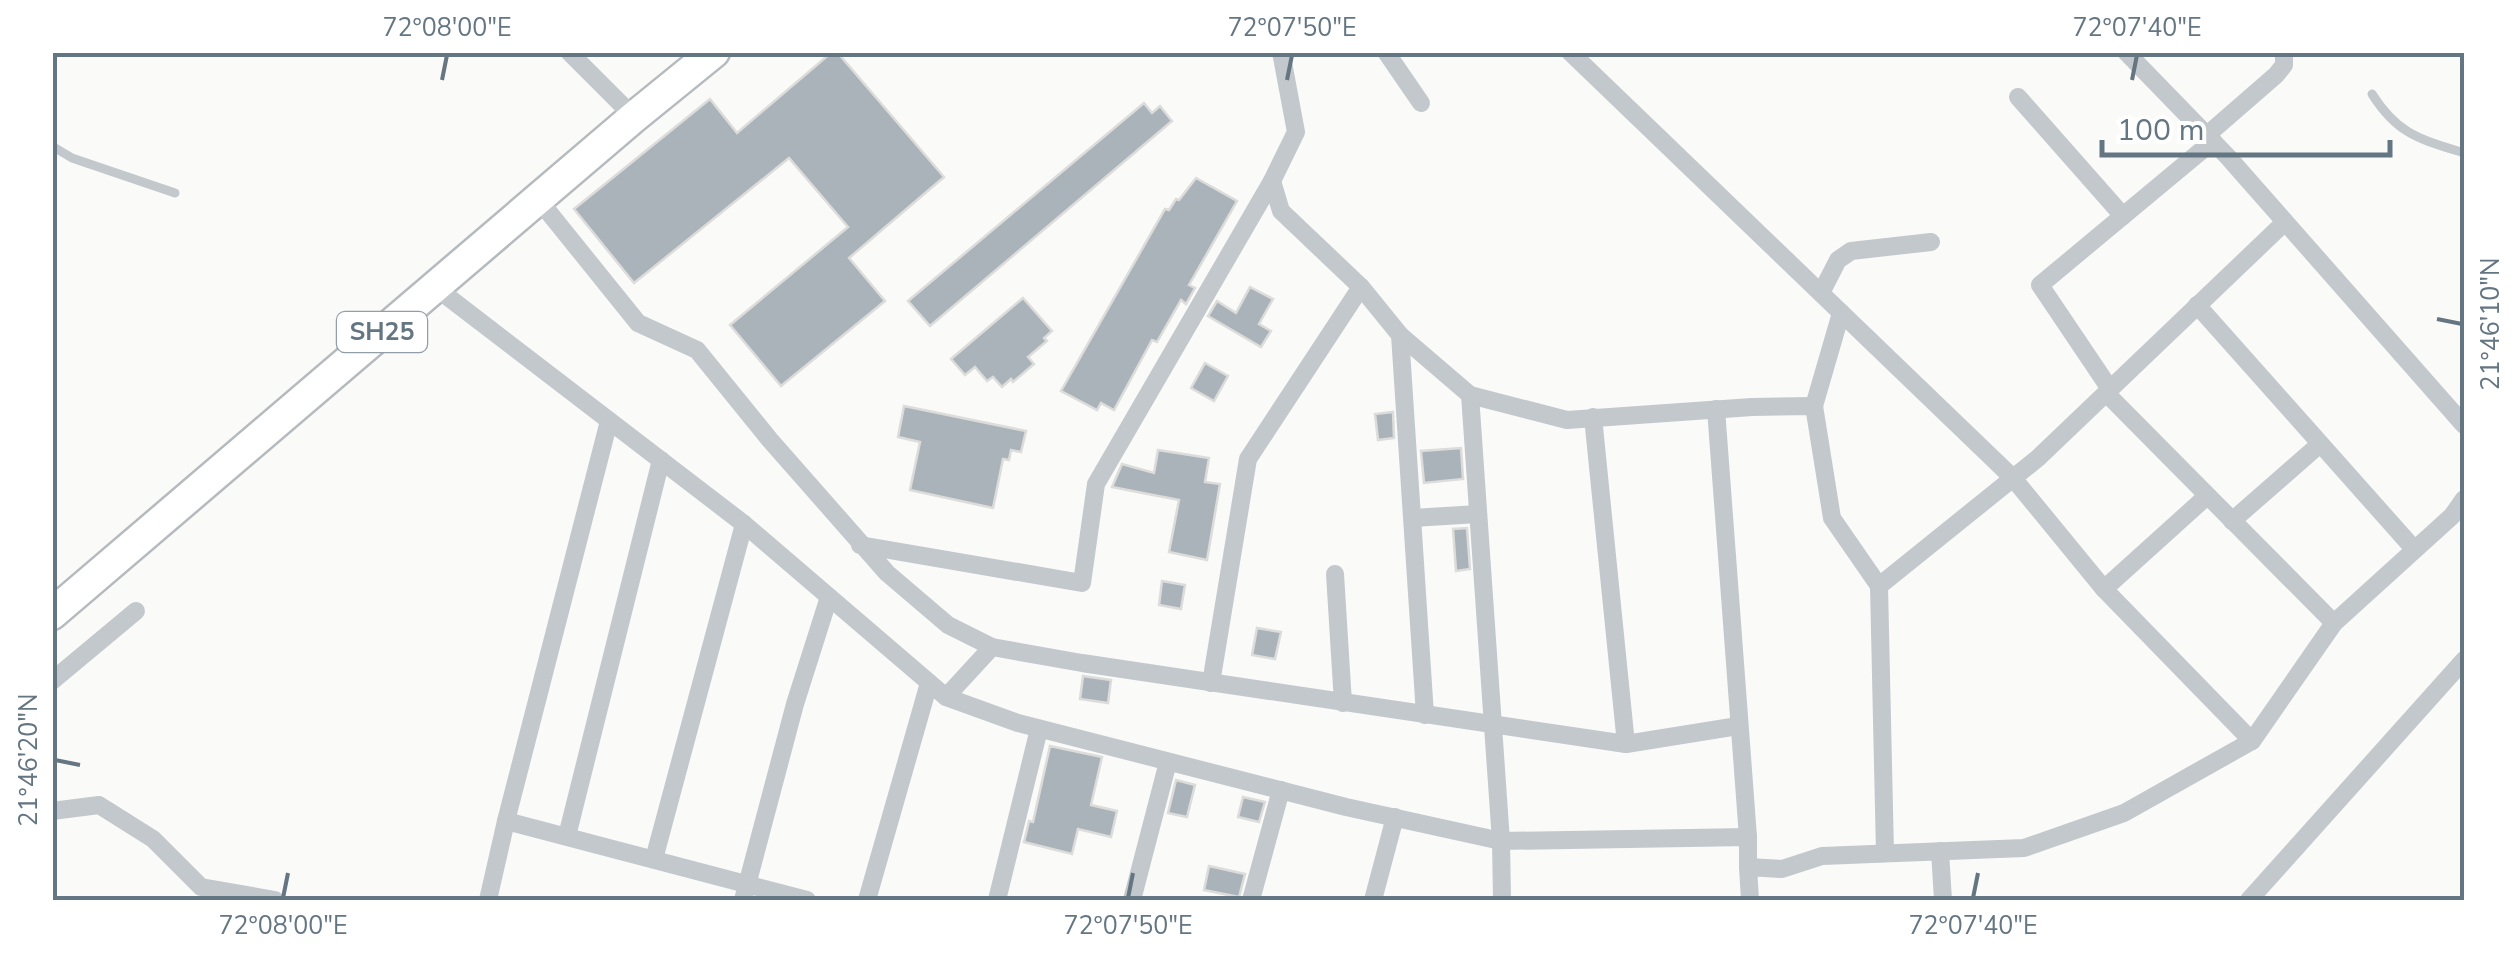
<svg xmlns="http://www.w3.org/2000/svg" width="2517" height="953" viewBox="0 0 2517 953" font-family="'Nunito Sans',sans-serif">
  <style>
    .building { fill: #aab3b9; stroke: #dcdcda; stroke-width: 2.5 }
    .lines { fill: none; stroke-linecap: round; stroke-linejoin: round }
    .primary-casing { stroke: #b5babe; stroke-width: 35 }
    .lane { stroke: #c3c8cc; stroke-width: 9 }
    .street { stroke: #c3c8cc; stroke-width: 18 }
    .primary { stroke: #fff; stroke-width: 30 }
    .ticks { fill: none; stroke: #657683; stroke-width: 4 }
    .labels { text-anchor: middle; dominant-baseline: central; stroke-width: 10; stroke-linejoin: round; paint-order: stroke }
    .shield { fill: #fff; stroke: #939fa8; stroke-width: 2.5 }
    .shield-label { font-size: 25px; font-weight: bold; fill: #657683 }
    .neatline { fill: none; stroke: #657683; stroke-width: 4 }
    .ticks-label { font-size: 25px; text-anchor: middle; fill: #657683 }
  </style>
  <rect width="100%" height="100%" fill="#fafaf8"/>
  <g class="building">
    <path d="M832,52H837L944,177L849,258L885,301L781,386L730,325L848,227L789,158L634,283L574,209L710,99L737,133Z"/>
    <path d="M1144,103L1152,113L1160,106L1172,121L930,326L908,301Z"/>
    <path d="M1196,178L1237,201L1189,285L1195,288L1186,304L1181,300L1157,342L1152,340L1114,410L1101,403L1097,410L1061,391L1165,209L1169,210L1176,199L1179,200Z"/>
    <path d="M1250,287L1273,299L1259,324L1271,331L1261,347L1208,316L1217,301L1236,313Z"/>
    <path d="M1023,298L1052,331L1044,338L1047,341L1028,357L1034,364L1013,382L1011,379L1002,387L993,377L987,381L975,367L965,375L951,359Z"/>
    <path d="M1205,363L1228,376L1214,401L1191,388Z"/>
    <path d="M904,406L1026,431L1021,452L1011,450L1009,460L1003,459L993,508L910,490L920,442L898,437Z"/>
    <path d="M1393,412L1394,438L1378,440L1375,414Z"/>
    <path d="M1461,448L1463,479L1424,483L1421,451Z"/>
    <path d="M1158,450L1209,458L1205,482L1220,484L1207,560L1169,552L1179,500L1112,487L1122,464L1154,473Z"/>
    <path d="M1467,528L1470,569L1456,571L1453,529Z"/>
    <path d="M1162,581L1185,585L1181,609L1159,605Z"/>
    <path d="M1257,628L1281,632L1275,659L1252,655Z"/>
    <path d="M1083,676L1111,680L1108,703L1080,699Z"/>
    <path d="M1050,746L1102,757L1091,805L1117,811L1111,837L1078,829L1072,854L1024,842L1029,821L1033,822Z"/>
    <path d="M1176,780L1195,785L1187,817L1168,813Z"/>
    <path d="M1243,797L1265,802L1259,822L1238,817Z"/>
    <path d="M1209,866L1245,874L1239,897L1204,890Z"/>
  </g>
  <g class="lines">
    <defs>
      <path id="primary" d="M52,614L634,117L714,52"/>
    </defs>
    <use href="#primary" class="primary-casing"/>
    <g class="lane">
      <path d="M2372,94C2398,135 2420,139 2464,153"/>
      <path d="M52,146L72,158L175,193"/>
    </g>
    <g class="street">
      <path d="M569,52L634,117"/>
      <path d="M1386,52L1421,103"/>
      <path d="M1570,52L2013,478L2104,589L2252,741"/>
      <path d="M2126,52L2228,157L2464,425"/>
      <path d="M2018,97L2123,216"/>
      <path d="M2207,135L2276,75L2284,65V52"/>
      <path d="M1272,181L1296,132L1281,52"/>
      <path d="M538,199L638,323L697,350L770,440L887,573L948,625L992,647"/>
      <path d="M435,287L744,524L946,697L1018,723L1346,807L1501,841L1502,900"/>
      <path d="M1821,293L1838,260L1851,251L1931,242"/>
      <path d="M2197,305L2414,549"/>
      <path d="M1400,335L1425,715"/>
      <path d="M2110,389L2040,285L2213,141"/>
      <path d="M2106,393L2334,623"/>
      <path d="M1814,406L1841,313"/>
      <path d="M1716,409L1748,837"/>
      <path d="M1593,417L1626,744"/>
      <path d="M1413,518L1478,514"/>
      <path d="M2232,521L2320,444"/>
      <path d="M860,545L1082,583L1096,484L1272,181L1281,211L1361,287"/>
      <path d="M1335,574L1343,703"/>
      <path d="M2104,589L2207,496"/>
      <path d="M52,681L136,611"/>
      <path d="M1211,683L1248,459L1361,287L1400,335L1470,395"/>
      <path d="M946,697L992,647L1082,663L1626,744L1738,726"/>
      <path d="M52,811L99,805L153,839L201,887L275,900"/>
      <path d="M506,821L609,421"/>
      <path d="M567,836L661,460"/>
      <path d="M1940,851L1943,900"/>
      <path d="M1885,853L1879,586L2038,458L2285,222"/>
      <path d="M654,859L744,524"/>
      <path d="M1748,867V837L1501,841L1470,395L1567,420L1752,407L1814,406L1832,518L1879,586"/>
      <path d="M488,900L506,821L807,900"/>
      <path d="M743,900L795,704L829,597"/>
      <path d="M867,900L929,683"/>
      <path d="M997,900L1039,729"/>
      <path d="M1132,900L1168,762"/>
      <path d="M1251,900L1281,790"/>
      <path d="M1373,900L1395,817"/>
      <path d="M1750,900L1748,867L1782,869L1822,856L2024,848L2124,813L2252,741L2334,623L2452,516L2464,499"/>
      <path d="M2249,900L2464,660"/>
    </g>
    <use href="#primary" class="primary"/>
  </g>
  <path class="ticks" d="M442,80L447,55M1287,80L1292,55M2132,80L2137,55M2437,319L2462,324M55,760L80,765M283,898L288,873M1128,898L1133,873M1973,898L1978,873"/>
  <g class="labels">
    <rect class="shield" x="337" y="312" width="90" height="40" rx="8"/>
    <g class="shield-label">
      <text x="382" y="332">SH25</text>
    </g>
  </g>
  <rect width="2517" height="953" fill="none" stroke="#ffffff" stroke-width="110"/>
  <path d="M2102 140v15h288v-15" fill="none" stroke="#657683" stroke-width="5"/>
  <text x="2117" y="140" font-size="30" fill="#657683" stroke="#ffffff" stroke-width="8" paint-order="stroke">100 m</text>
  <rect x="55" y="55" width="2407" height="843" class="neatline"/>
  <g class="ticks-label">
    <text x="447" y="36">72°08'00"E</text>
    <text x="1292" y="36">72°07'50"E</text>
    <text x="2137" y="36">72°07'40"E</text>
    <text transform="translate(2490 324) rotate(-90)" y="9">21°46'10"N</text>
    <text transform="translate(28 760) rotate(-90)" y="9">21°46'20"N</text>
    <text x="283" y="934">72°08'00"E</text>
    <text x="1128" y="934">72°07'50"E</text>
    <text x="1973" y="934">72°07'40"E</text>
  </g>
</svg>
